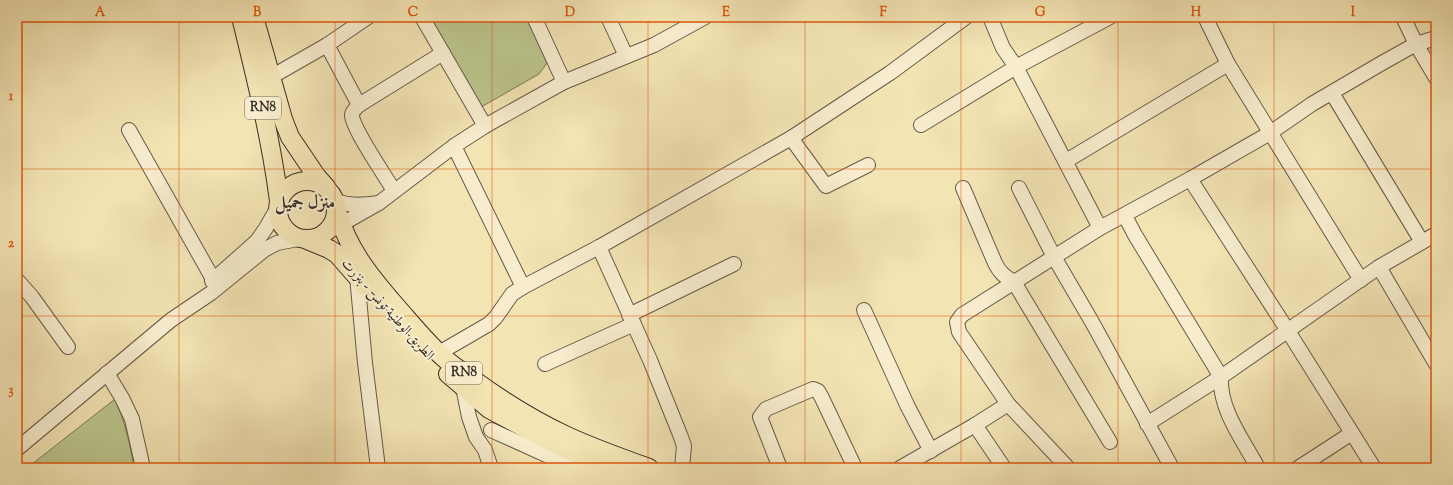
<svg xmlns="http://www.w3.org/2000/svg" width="1453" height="485" viewBox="0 0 1453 485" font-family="'Sorts Mill Goudy',Amiri,serif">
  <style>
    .green { fill: #bbc48c; stroke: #7a7858 }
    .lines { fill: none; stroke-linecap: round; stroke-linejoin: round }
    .minor-casing { stroke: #675a49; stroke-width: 16 }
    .major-casing { stroke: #382c25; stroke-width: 20 }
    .minor { stroke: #f7edce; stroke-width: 14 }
    .major { stroke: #f3e4b4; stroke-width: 18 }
    .grid { fill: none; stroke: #df570d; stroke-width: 1; stroke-opacity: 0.55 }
    .labels { text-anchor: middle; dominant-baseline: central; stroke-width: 4; stroke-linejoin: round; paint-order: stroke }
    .shield { fill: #f7edce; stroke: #716658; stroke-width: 1 }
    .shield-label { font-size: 13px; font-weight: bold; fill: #382c25 }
    .street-label { font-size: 14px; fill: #382c25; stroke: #f7edce }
    .district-label { font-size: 18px; font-weight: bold; fill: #382c25; stroke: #f7edce }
    .neatline { fill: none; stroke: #df570d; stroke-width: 1.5 }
    .grid-label { font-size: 13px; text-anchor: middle; font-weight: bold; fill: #df570d }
  </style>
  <rect width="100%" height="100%" fill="#f3e4b4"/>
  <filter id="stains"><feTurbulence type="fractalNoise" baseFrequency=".005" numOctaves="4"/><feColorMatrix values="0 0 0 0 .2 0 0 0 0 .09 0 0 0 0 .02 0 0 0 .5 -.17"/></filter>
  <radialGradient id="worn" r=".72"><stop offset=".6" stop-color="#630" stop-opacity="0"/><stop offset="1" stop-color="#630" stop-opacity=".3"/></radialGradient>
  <g class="green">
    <path d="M426,17H526L547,63L539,74L476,110Z"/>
    <path d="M115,399C125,422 130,443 134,468H27Z"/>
  </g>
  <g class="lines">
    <defs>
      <g id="minor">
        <path d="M422,17L485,126"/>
        <path d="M534,17L564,82"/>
        <path d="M608,17L626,56"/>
        <path d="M990,17L1003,48L1016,67L1100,228"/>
        <path d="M1205,17L1228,64L1361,280"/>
        <path d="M1403,17L1416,44L1436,78"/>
        <path d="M327,45L359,105C356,108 352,111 352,115C352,128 386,177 394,191"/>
        <path d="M271,77L327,45L368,17"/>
        <path d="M1332,93L1422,242"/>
        <path d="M359,105L443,53"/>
        <path d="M921,125L1016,67L1110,17"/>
        <path d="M129,130L213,279"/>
        <path d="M791,138L826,186L868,165"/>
        <path d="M454,146L523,287"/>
        <path d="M1066,161L1228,64"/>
        <path d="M1190,179L1288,331L1374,468"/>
        <path d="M963,188L995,263C1000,273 1005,277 1014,282L1110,442"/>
        <path d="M1019,188L1054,257L1092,322L1172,468"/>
        <path d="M379,203L454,146L485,126L564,82L654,45L705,17"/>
        <path d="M1125,216L1135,235L1221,377C1219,409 1243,440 1258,468"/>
        <path d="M326,233L379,203C363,205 350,206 335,201"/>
        <path d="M599,247L650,360L681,437L684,446L682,468"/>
        <path d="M1379,267L1436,364"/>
        <path d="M357,276L365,363L378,468"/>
        <path d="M17,280L32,297L68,347"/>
        <path d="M212,281L257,241L266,228L278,207"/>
        <path d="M864,310L907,405L931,451"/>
        <path d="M629,315L734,264"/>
        <path d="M439,353L489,324L496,317L512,294L523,287L599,247L791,138L890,73L966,17"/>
        <path d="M545,364L634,324"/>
        <path d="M107,373L122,398L132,419L143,468"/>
        <path d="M462,382L469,417L476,437L485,450L491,468"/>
        <path d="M1147,424L1221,377L1379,267L1436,234"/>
        <path d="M975,425L1004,468"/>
        <path d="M491,430L575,468"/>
        <path d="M17,449L171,320L211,293L264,250L277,243L298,239"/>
        <path d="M780,468L760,417L766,409L813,389L818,391L822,398L855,468"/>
        <path d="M900,468L975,425L1008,404"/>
        <path d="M1068,468L1008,404L959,332L957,322L962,315L1100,228L1190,179L1270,133L1312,104L1382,63L1416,44L1436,38"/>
        <path d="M1298,468L1352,433"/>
      </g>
      <g id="major">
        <path d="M241,17C256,78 271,139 279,201"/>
        <path d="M254,17L283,119L290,137L317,177L326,187"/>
        <circle cx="307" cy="210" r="29"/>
        <path d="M337,211C348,249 369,275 395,305C411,323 426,342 444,358C453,366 462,372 471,378C501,400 533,420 567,436C593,448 621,458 649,468"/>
        <path d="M307,240L329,249L337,254L365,286"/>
        <path d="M448,374L489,409L559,446L609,468"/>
      </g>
    </defs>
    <use href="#minor" class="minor-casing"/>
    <use href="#major" class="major-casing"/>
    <use href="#minor" class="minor"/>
    <use href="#major" class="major"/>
  </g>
  <path class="grid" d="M179,17V468M335,17V468M492,17V468M648,17V468M805,17V468M961,17V468M1118,17V468M1274,17V468M17,169H1436M17,316H1436"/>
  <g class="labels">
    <g class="shield">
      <rect x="245" y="97" width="36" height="22" rx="3"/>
      <rect x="446" y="362" width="36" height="22" rx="3"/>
    </g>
    <g class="shield-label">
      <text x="263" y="108">RN8</text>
      <text x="464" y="373">RN8</text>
    </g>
    <g class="street-label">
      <text transform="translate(387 310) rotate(48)">الطريق الوطنية تونس - بنزرت</text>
    </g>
    <g class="district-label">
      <text x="305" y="204">منزل جميل</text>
    </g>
  </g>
  <rect width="1453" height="485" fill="none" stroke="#f3e4b4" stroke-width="44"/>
  <rect x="22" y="22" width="1409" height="441" class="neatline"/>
  <g class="grid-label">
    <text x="100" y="16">A</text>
    <text x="257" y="16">B</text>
    <text x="413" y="16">C</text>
    <text x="570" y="16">D</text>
    <text x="726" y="16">E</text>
    <text x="883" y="16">F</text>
    <text x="1040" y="16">G</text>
    <text x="1196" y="16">H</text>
    <text x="1353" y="16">I</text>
    <text x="11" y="100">1</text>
    <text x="11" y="247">2</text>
    <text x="11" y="394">3</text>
  </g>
  <rect width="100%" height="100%" filter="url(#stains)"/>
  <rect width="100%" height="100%" fill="url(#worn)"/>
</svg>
